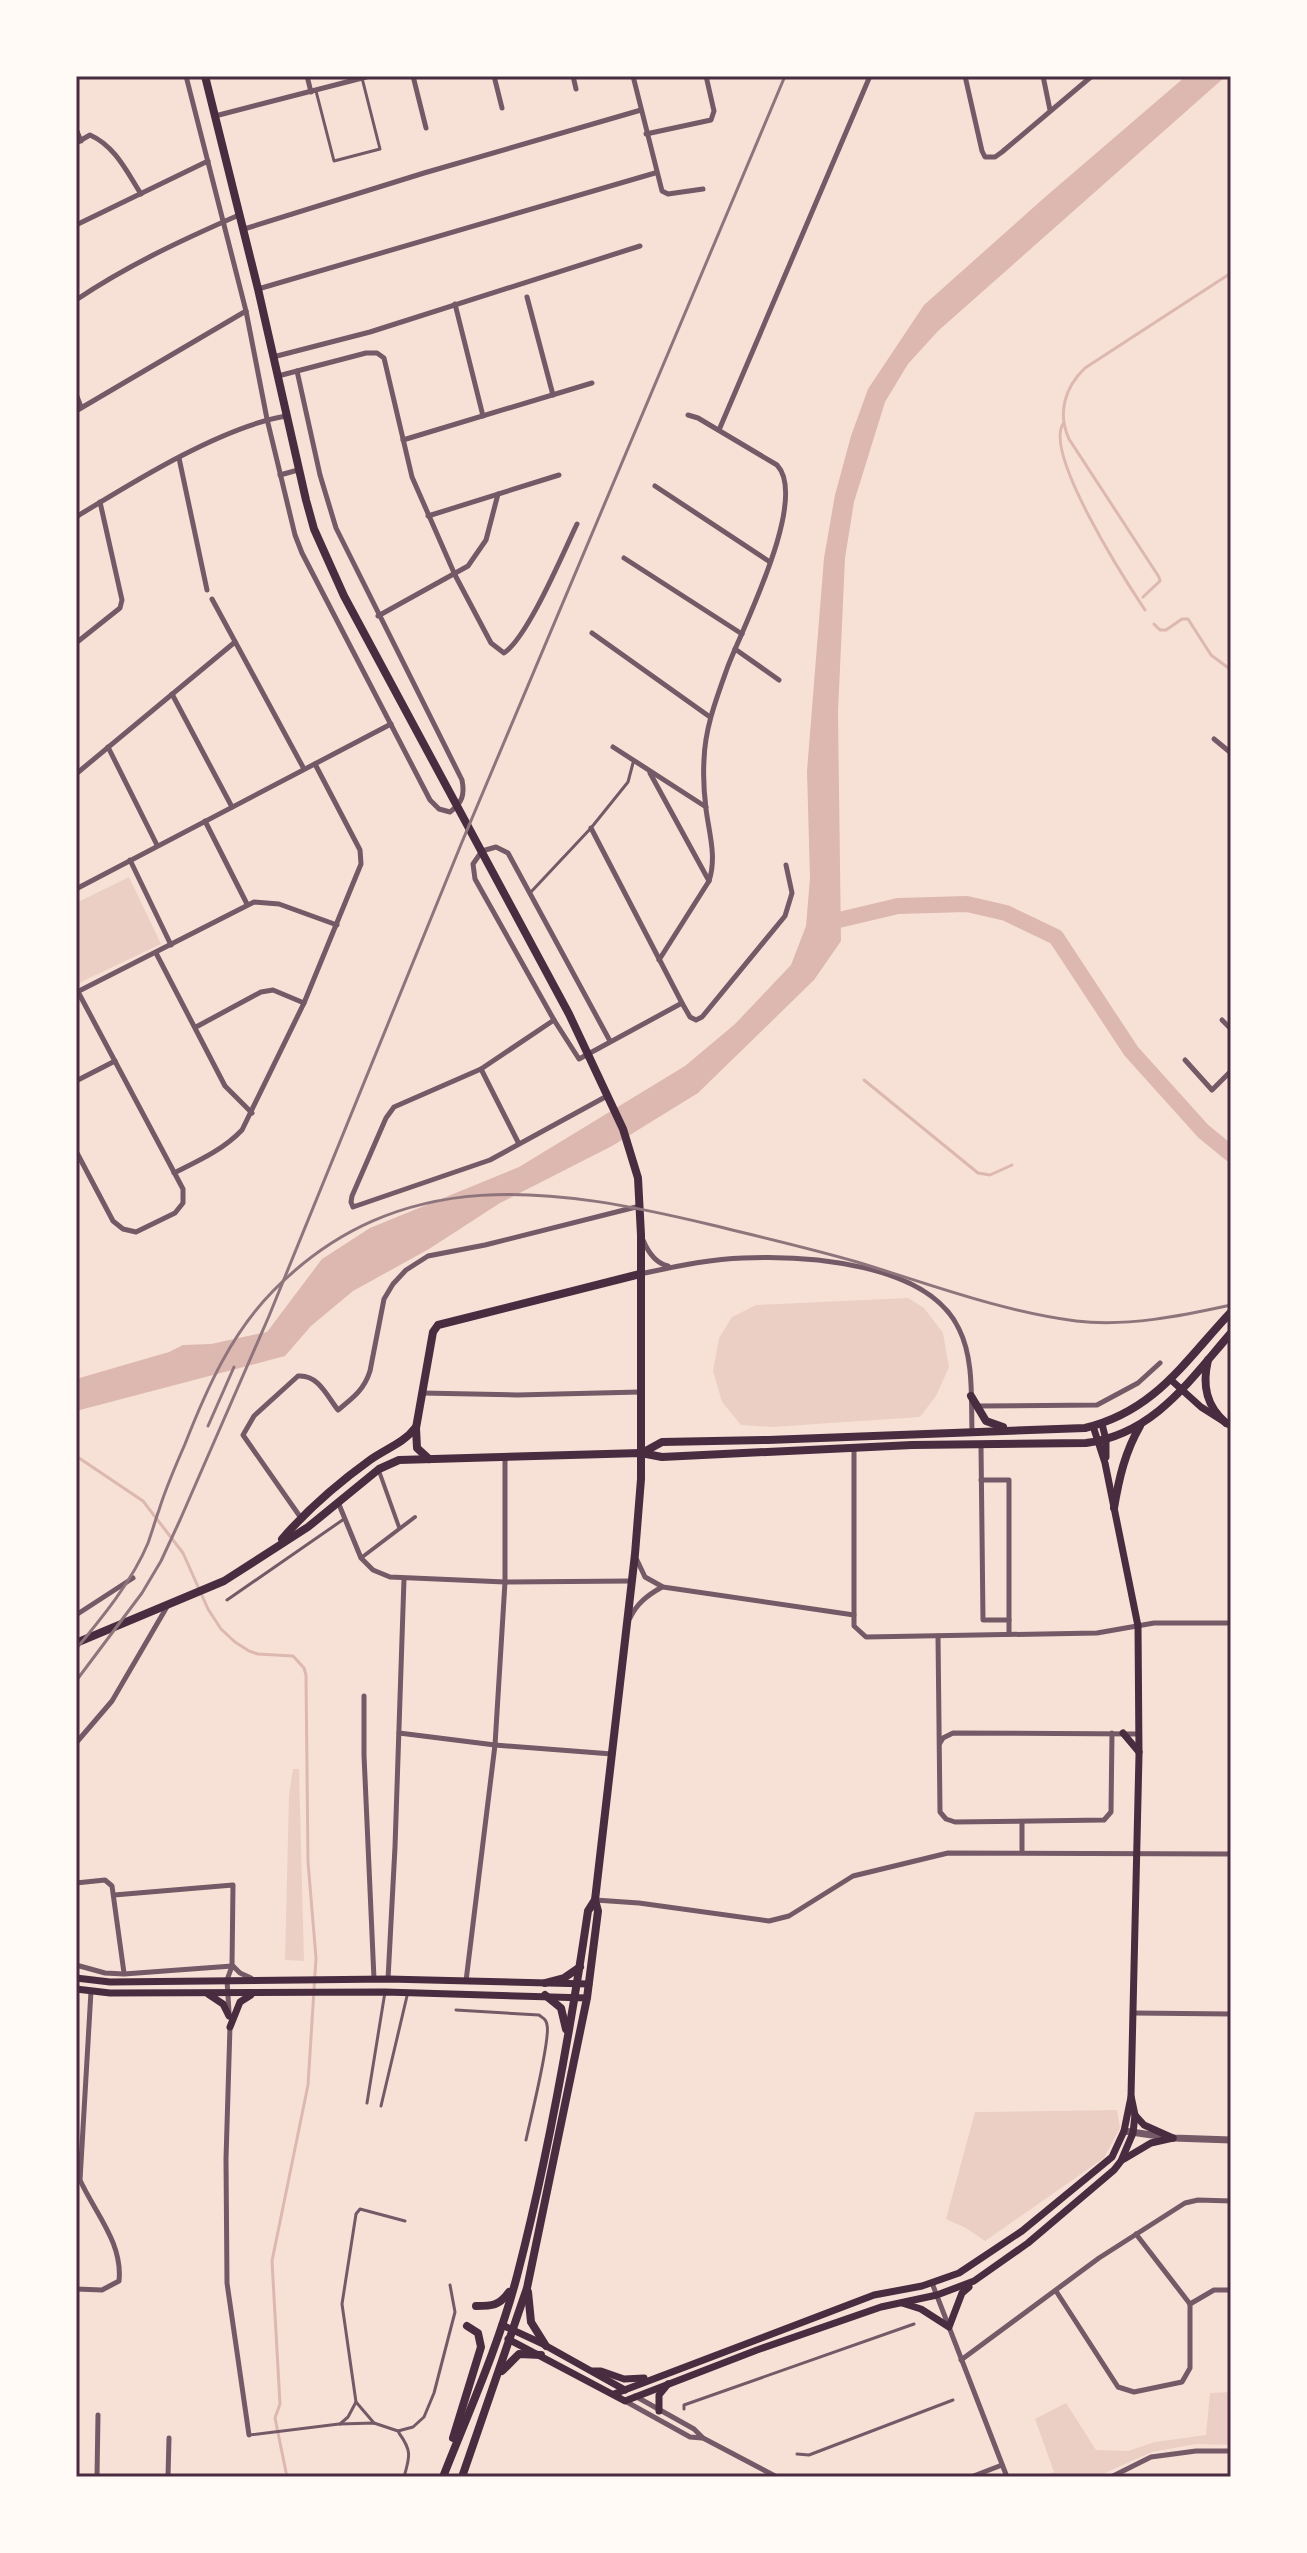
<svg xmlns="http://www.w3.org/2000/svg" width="1307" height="2553" viewBox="0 0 1307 2553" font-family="Roboto,sans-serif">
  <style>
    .green { fill: #ebcfc5 }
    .water { fill: #dcb8b0 }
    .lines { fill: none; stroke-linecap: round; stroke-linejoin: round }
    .stream { stroke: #dcb8b0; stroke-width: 3 }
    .river { stroke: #dcb8b0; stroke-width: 16 }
    .service { stroke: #755966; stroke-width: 3 }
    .pedestrian { stroke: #755966; stroke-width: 4 }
    .minor { stroke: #755966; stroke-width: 5 }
    .tertiary { stroke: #755966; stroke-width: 7 }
    .secondary { stroke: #4a2c40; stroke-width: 7 }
    .primary { stroke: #4a2c40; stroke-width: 8 }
    .rail { stroke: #8f747c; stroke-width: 3 }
    .neatline { fill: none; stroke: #4a2c40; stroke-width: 3 }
  </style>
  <rect width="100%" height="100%" fill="#f7e1d7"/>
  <g class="green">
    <path d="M129,877L161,944L79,983L76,977V903Z"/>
    <path d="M908,1298L924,1308L943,1333L949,1367L936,1396L920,1417L772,1427L741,1425L722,1402L713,1371L719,1338L732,1317L756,1305Z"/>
    <path d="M293,1769H299L304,1961L285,1960L289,1795Z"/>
    <path d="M1117,2110L1120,2128L1104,2158L985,2241L966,2228L946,2219L975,2112Z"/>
    <path d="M1231,2392V2445L1196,2444L1152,2452L1096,2477H1040L1054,2472L1035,2419L1066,2403L1096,2450L1128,2451L1155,2442L1206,2435L1210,2393Z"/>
  </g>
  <path class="water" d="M1186,76H1226L938,331L908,364L885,402L854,502L845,558L838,712L841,941L814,980L698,1093L612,1146L500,1203L429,1249L353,1291L311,1326L285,1356L76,1411V1379L169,1352L183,1345L211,1344L267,1332L322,1259L370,1228L519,1167L685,1066L735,1024L791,965L806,926L810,878L807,771L824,558L835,495L851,436L868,389L924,305L1044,198Z"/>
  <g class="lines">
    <g class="stream">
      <path d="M1063,424C1044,454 1125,580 1145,610"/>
      <path d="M1143,597L1160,581L1159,577L1069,439C1057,413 1065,387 1085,368L1231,273"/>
      <path d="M1154,624L1160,630H1166L1182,619H1188L1211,655L1231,670"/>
      <path d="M864,1080L978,1173L990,1175L1012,1165"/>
      <path d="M76,1456L143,1501L183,1553L208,1609L221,1629L235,1642L249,1651L258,1654L293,1656L304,1668L306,1675L308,1862L316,1958L308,2085L272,2261L280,2404L275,2418L287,2477"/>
    </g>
    <path class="river" d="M822,924L898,906L967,904L1006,913L1056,937L1131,1051L1203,1131L1231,1154"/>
    <g class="service">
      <path d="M316,91L334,161L380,149L362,78"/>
      <path d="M530,893L591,828L628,782L633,763"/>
      <path d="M227,1600L344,1519"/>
      <path d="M456,2010L539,2015C544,2019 546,2019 547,2025C551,2038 530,2121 526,2140"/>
      <path d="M367,2103L385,1992"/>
      <path d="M381,2106L407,1996"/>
      <path d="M684,2409V2405L914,2324"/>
      <path d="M374,2423L356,2402L342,2304L356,2214L360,2209L405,2221"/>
      <path d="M340,2424L348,2417L356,2402"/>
      <path d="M398,2431L413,2427L424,2417L434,2393L455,2312L450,2285"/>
      <path d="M399,2433C412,2451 410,2456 404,2477"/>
      <path d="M249,2435L339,2424L374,2423L398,2431"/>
      <path d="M797,2454L809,2455L953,2400"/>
    </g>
    <g class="pedestrian">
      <path d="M379,1471L399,1527"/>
      <path d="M361,1558L415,1517"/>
    </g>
    <g class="minor">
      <path d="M186,76L246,311L267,419L295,535L302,553L430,800L439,809L450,812C462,803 465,795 462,780L336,528L320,475L297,371"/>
      <path d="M307,76L311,92"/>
      <path d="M413,76L426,128"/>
      <path d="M494,76L502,108"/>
      <path d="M573,76L576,89"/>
      <path d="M633,76L662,191L668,194L703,189"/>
      <path d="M965,76L982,151L985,157H995L1002,152L1092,76"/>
      <path d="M1043,76L1050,110"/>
      <path d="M215,116L370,76"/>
      <path d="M76,129L81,141"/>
      <path d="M646,134L711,120L714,111L706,76"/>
      <path d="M76,143L90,135C115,146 127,172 141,194"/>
      <path d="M76,225L208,161"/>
      <path d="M244,229L424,173L641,110"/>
      <path d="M258,289L655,173"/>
      <path d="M527,297L553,395"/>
      <path d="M76,300C128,265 182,240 239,215"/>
      <path d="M455,304L483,416"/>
      <path d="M273,357L370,332L640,246"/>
      <path d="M278,376L366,353H377L384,358L412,477L455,575L491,643L504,653C528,637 563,553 577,524"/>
      <path d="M76,394L81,407"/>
      <path d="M76,411L246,311"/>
      <path d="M719,430L870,76"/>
      <path d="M403,440L592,383"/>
      <path d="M179,458L207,590"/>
      <path d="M280,475L298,470"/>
      <path d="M655,486L770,562"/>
      <path d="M428,516L559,475"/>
      <path d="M76,517C133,482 221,427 286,416"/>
      <path d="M624,558L742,634"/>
      <path d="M212,599L304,769"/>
      <path d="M378,616L468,566L486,540L498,494"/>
      <path d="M592,633L710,717"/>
      <path d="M76,643L120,608L122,600L100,502"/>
      <path d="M735,649L779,680"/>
      <path d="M172,694L232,807"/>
      <path d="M1214,739L1231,753"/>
      <path d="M108,747L157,845"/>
      <path d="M613,747L706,807"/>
      <path d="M650,773L709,881"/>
      <path d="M76,774L235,642"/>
      <path d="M205,821L247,904"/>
      <path d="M591,828L682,1003L690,1017L696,1020L702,1017L785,916L792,893L786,865"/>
      <path d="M130,860L171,945"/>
      <path d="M76,889L391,724"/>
      <path d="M156,953L225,1086L252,1113"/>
      <path d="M659,960L709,881C717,857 709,833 706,809C704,793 703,776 704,760C705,727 717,697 728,666C743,627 809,499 777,465L698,418L688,415"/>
      <path d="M76,988L183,1189V1203L175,1213L136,1232L123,1229L113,1221L76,1151"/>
      <path d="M77,992L254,902L279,904L337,925"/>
      <path d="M554,1020L481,1069L394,1107L386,1118L352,1196L351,1202L353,1207L490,1160L607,1096"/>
      <path d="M1222,1020L1231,1029"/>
      <path d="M196,1027L261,992L273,990L304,1003"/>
      <path d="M610,1041L508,853L496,847L482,851L473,864L475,879L554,1020L579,1059L682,1003"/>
      <path d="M1185,1060L1212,1090L1231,1071"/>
      <path d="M481,1069L518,1142"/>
      <path d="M76,1081L115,1061"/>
      <path d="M174,1173C198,1161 223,1150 242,1130L304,1003L361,864L360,850L315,764"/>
      <path d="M643,1240C648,1252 655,1263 668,1266"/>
      <path d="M640,1274C674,1267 709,1259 743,1258C807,1255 928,1263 959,1329C974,1359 971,1398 972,1431"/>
      <path d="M422,1393L517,1395L640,1392"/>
      <path d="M978,1406L1097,1405L1138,1383L1160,1363"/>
      <path d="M981,1446L983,1620H1009"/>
      <path d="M854,1449V1626L866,1637L1097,1633L1154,1623H1231"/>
      <path d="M981,1480H1009V1634"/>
      <path d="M338,1502L361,1558L373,1570L390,1577L505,1582L632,1581"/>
      <path d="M301,1518L243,1435L254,1416L298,1376C318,1374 327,1396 338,1410C353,1398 364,1390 370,1371L384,1299L393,1284L406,1270L428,1256L485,1245L640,1206"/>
      <path d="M636,1558L645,1577L663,1587L854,1615"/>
      <path d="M76,1615L133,1578"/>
      <path d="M630,1618C637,1603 648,1595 662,1587"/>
      <path d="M938,1636L940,1812L946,1819L955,1822L1104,1820L1111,1812L1112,1733"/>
      <path d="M364,1696V1755L374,1979"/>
      <path d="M399,1733L495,1745L612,1754"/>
      <path d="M76,1743L112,1701L168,1605"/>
      <path d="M940,1743L943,1738L953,1733L1139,1734"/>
      <path d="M1022,1822V1852"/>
      <path d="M76,1883L105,1880L112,1886L124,1973"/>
      <path d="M114,1895L233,1885L232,1966L227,1980L229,2012"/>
      <path d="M595,1900L639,1903L769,1921L789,1916L853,1876L948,1853L1231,1854"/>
      <path d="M76,1965L105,1973L124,1974L232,1966"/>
      <path d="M233,1966L240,1973L251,1978"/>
      <path d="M388,1979L395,1847L404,1579"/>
      <path d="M466,1981L495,1745L505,1582V1457"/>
      <path d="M1133,2013L1231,2014"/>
      <path d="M230,2026L226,2159L227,2283L249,2435"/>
      <path d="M1136,2234L1190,2304"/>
      <path d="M932,2283L1007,2477"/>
      <path d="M76,2289L102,2290L119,2281C123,2243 95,2213 80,2180L91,1991"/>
      <path d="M1056,2291L1118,2387L1134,2392L1182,2382L1190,2368V2304"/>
      <path d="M1190,2304L1214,2290H1231"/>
      <path d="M961,2360L1099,2258L1185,2203L1198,2200L1231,2201"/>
      <path d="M635,2396L694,2429L703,2438L777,2477"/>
      <path d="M625,2401L690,2437L702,2438"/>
      <path d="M97,2477L98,2415"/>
      <path d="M168,2477L169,2438"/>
      <path d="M971,2477L1002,2465"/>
      <path d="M1111,2477L1151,2457L1196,2451H1231"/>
    </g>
    <path class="tertiary" d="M1124,2131L1173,2138L1231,2140"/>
    <g class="secondary">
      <path d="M1170,1379L1201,1407L1231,1426"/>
      <path d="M1102,1424L1106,1440V1457"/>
      <path d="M1123,1733L1139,1752"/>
      <path d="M76,1978L110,1982L388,1979L589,1984"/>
      <path d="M76,1989L110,1993L385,1992L587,1998"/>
      <path d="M208,1994L223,2004L229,2016"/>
      <path d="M230,2027L240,2002L251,1995"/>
      <path d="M1135,2115L1144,2125L1173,2138"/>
      <path d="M1124,2159L1151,2143L1173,2138"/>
      <path d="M902,2303L921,2309L949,2327L962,2293L969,2287"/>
      <path d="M502,2325L541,2343L625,2390"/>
      <path d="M508,2339L625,2401L757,2350L881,2307L937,2295L974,2281L1028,2243L1114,2170L1121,2161L1133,2133L1135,2115L1131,2096L1139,1755L1138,1626L1105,1463L1093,1426"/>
      <path d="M593,2371H601L624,2379L644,2378"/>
      <path d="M614,2394L874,2295L922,2286L959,2273L1022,2231L1112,2157L1124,2131L1131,2097"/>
      <path d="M659,2411V2395L668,2384"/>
    </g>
    <g class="primary">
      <path d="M205,76L258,289L306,500L314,529L344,596L569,1014L623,1129L638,1178L641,1235V1479L635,1554L595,1900L588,1911C570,2033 548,2157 517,2276C499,2345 469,2411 443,2477"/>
      <path d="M1208,1360C1202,1385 1206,1406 1226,1423"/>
      <path d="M971,1396L986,1421L1003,1427"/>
      <path d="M642,1453L662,1442L768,1440L1085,1428C1155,1411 1184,1362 1231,1312"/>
      <path d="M429,1459L417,1448L416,1428L433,1332L438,1325L640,1274"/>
      <path d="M1114,1508C1119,1478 1125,1452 1140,1426"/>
      <path d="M282,1539C308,1509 338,1483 370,1460C385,1449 404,1443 415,1428"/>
      <path d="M76,1643L224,1581L308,1527L379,1469L399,1460L641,1453L662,1457L912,1445L1086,1443C1154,1434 1189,1381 1231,1333"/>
      <path d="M545,1983L564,1978L580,1967"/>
      <path d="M545,1995L561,2008L566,2029"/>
      <path d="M528,2292L531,2322L546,2346"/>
      <path d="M476,2306C492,2306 499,2306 509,2292"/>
      <path d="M502,2371L519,2354L541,2355"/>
      <path d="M453,2438L481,2347L478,2333L467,2326"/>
      <path d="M462,2477L527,2288L587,1998L598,1911L595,1900"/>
    </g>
    <g class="rail">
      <path d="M208,1426L234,1367"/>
      <path d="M76,1649C101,1619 133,1580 148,1543C152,1532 155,1521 159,1510C166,1487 176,1465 185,1444C207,1388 231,1334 273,1291C400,1162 553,1187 712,1225C760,1237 809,1248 857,1262C929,1284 1000,1311 1076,1321C1127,1327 1181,1316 1231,1305"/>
      <path d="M76,1681L142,1593L161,1561L180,1520L269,1316L462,842L785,76"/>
    </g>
  </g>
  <rect width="1307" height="2553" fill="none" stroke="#fffaf5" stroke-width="156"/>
  <rect x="78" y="78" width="1151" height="2397" class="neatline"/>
</svg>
